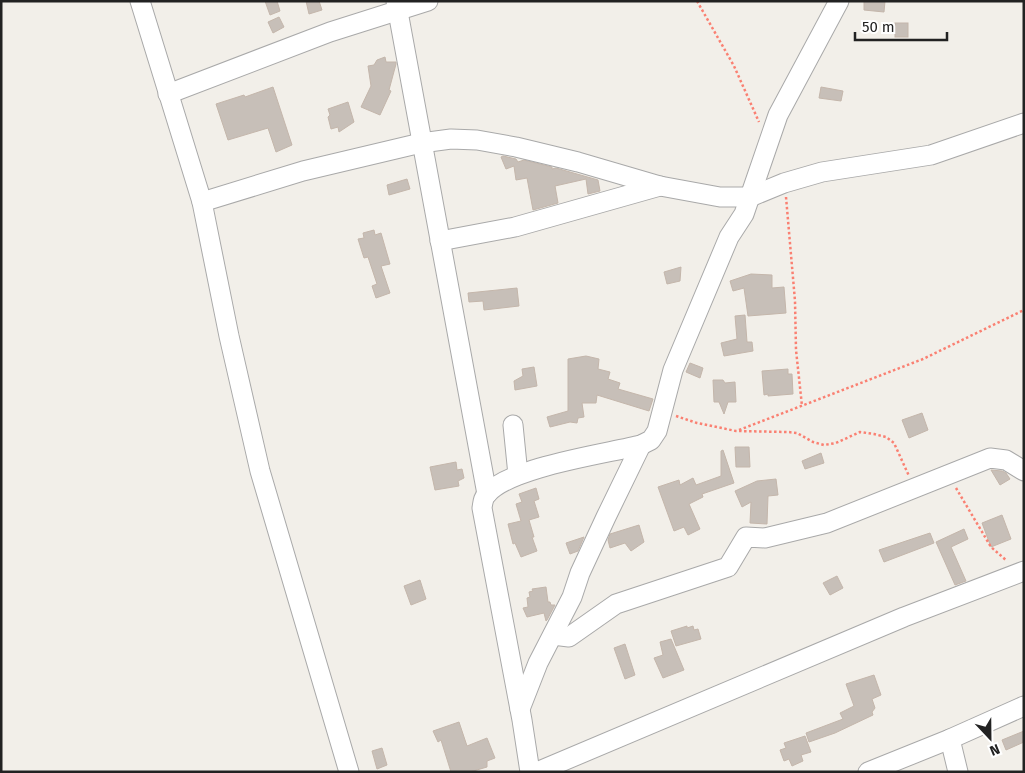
<svg xmlns="http://www.w3.org/2000/svg" width="1025" height="773" viewBox="0 0 1025 773" font-family="'Fira Sans',sans-serif">
  <style>
    .building { fill: #c7bfb8; stroke: #c4b6ab }
    .lines { fill: none; stroke-linecap: round; stroke-linejoin: round }
    .minor-casing { stroke: #a9a9a9; stroke-width: 21 }
    .path { stroke: #fa8072; stroke-width: 2.5; stroke-dasharray: 2.5 2.5; stroke-linecap: butt }
    .minor { stroke: #fff; stroke-width: 19 }
  </style>
  <rect width="100%" height="100%" fill="#f2efe9"/>
  <g class="building">
    <path d="M265,1H277L280,11L270,15Z"/>
    <path d="M306,1H319L322,10L309,14Z"/>
    <path d="M864,1H885L884,12L864,10Z"/>
    <path d="M279,17L284,27L273,33L268,22Z"/>
    <rect x="895" y="23" width="13" height="14"/>
    <path d="M385,57L386,62H396V64L389,90L391,91L380,115L361,107L371,86L368,66L374,65L377,60Z"/>
    <path d="M273,87L292,145L276,152L268,128L228,140L216,104L244,95L245,97Z"/>
    <path d="M821,87L843,91L841,101L819,98Z"/>
    <path d="M348,102L354,122L339,132L338,127L331,129L328,117L330,115L328,109Z"/>
    <path d="M503,156L516,159L518,162L524,160L552,167V169L556,168L598,180L600,191L588,194L586,179L555,186L558,203L533,210L527,178L516,180L514,166L506,169L501,157Z"/>
    <path d="M407,179L410,189L389,195L387,185Z"/>
    <path d="M374,230L375,235L381,233L390,264L381,266L390,293L376,298L372,286L377,284L368,257L364,258L358,239L364,238L363,233Z"/>
    <path d="M681,267L680,281L667,284L664,272Z"/>
    <path d="M751,274L772,275V288L784,287L786,313L748,316L744,288L733,291L730,281Z"/>
    <path d="M517,288L519,306L484,310L483,301L469,302L468,293Z"/>
    <path d="M745,315L747,342H752L753,351L724,356L721,343L737,339L735,316Z"/>
    <path d="M586,356L599,359L598,369L610,372L608,379L620,383L618,389L653,399L649,411L597,395L596,403H582L584,417L578,418L577,423L570,422L550,427L547,417L568,411V359Z"/>
    <path d="M690,363L703,368L700,378L686,372Z"/>
    <path d="M534,367L537,386L515,390L514,381L523,376L522,369Z"/>
    <path d="M788,369V374H792L793,394L768,396V394L764,395L762,371Z"/>
    <path d="M713,380H723L725,383L735,382L736,402H728L724,414L719,402H714Z"/>
    <path d="M922,413L928,430L909,438L902,420Z"/>
    <path d="M735,447H749L750,467H736Z"/>
    <path d="M723,450L734,483L702,494L703,497L689,504L700,529L688,535L684,527L674,531L658,487L679,480L680,485L693,478L696,485L721,476V451Z"/>
    <path d="M821,453L824,463L805,469L802,461Z"/>
    <path d="M456,462L457,470L462,469L464,478L458,481L459,486L435,490L430,467Z"/>
    <path d="M991,470L1002,471L1006,473L1010,479L1000,485Z"/>
    <path d="M776,479L778,495L768,496L767,524L750,523L751,502L742,507L735,491L757,481Z"/>
    <path d="M536,488L539,499L534,501L539,517L529,520L534,537H532L537,551L521,557L515,543L513,544L508,524L521,521L516,504L522,502L519,494Z"/>
    <path d="M1002,515L1011,539L991,547L982,523Z"/>
    <path d="M639,525L644,542L631,551L625,543L610,548L608,540L610,534Z"/>
    <path d="M964,529L968,539L951,547L966,581L955,585L936,542Z"/>
    <path d="M930,533L934,543L884,562L879,550Z"/>
    <path d="M584,537L578,551L570,554L566,543Z"/>
    <path d="M837,576L843,588L830,595L823,583Z"/>
    <path d="M420,580L426,599L411,605L404,586Z"/>
    <path d="M546,587L548,602H550L551,605H555L547,620L546,621L544,613L527,617L523,608L528,607L527,598L530,597L529,592L533,591L532,589Z"/>
    <path d="M687,626V628L693,626L694,630L698,629L701,639L676,646L671,631Z"/>
    <path d="M671,639L684,670L663,678L654,658L663,655L660,642Z"/>
    <path d="M625,644L635,675L625,679L614,648Z"/>
    <path d="M874,675L881,695L872,699L875,708L872,712L873,715L835,733L809,742L806,733L843,719L840,713L854,706L846,684Z"/>
    <path d="M459,722L467,746L487,738L495,758L487,761V767L470,772H451L441,740L438,742L433,731Z"/>
    <path d="M1024,731V742L1006,750L1002,740Z"/>
    <path d="M805,736L811,752L801,755L803,761L792,766L789,759L784,761L780,750L786,748L784,743Z"/>
    <path d="M382,748L387,765L377,769L372,751Z"/>
  </g>
  <g class="lines">
    <defs>
      <g id="minor">
        <path d="M140,1L202,202L229,336L260,471L349,772"/>
        <path d="M396,1L487,494"/>
        <path d="M168,94L330,32L428,1"/>
        <path d="M202,202L303,171L421,143L451,139L477,140L516,147L578,162L660,186L720,197H750L784,183L822,172L931,155L1024,123"/>
        <path d="M440,241L515,227L660,186"/>
        <path d="M513,425L518,475"/>
        <path d="M553,635L569,637L616,604L728,567L746,537L765,538L827,523L990,458L1006,460L1024,471"/>
        <path d="M520,709L538,663L572,597L580,573L606,517L641,445"/>
        <path d="M950,739L958,772"/>
        <path d="M530,772L522,720L482,508C483,502 483,498 487,494C510,467 605,454 641,445L651,440L657,431L673,370L729,237L744,214L778,115L839,1"/>
        <path d="M537,772L904,617L1024,571"/>
        <path d="M868,772L950,739L1024,706"/>
      </g>
    </defs>
    <use href="#minor" class="minor-casing"/>
    <g class="path">
      <path d="M697,1L734,66L759,122"/>
      <path d="M786,197L795,301L796,350L802,406"/>
      <path d="M676,416L697,423L736,431L788,432L797,433L813,442L824,445L836,443L860,432L874,434L886,437L894,443L909,476"/>
      <path d="M739,430L923,359L1024,310"/>
      <path d="M956,488L991,547L1007,561"/>
    </g>
    <use href="#minor" class="minor"/>
  </g>
  <rect width="1025" height="773" fill="none" stroke="#222222" stroke-width="5"/>
  <g transform="translate(990 738) rotate(158)" stroke="#ffffff" stroke-width="4" paint-order="stroke">
  <path d="M0-4L9 19L0 12L-9 19Z" fill="#222222"/>
  <text y="-8" font-size="14" font-weight="bold" text-anchor="middle" fill="#222222">N</text>
  </g>
  <path d="M855 32v8h92v-8" fill="none" stroke="#222222" stroke-width="2.5"/>
  <text x="862" y="32" font-size="15" fill="#222222" stroke="#ffffff" stroke-width="4" paint-order="stroke">50 m</text>
</svg>
